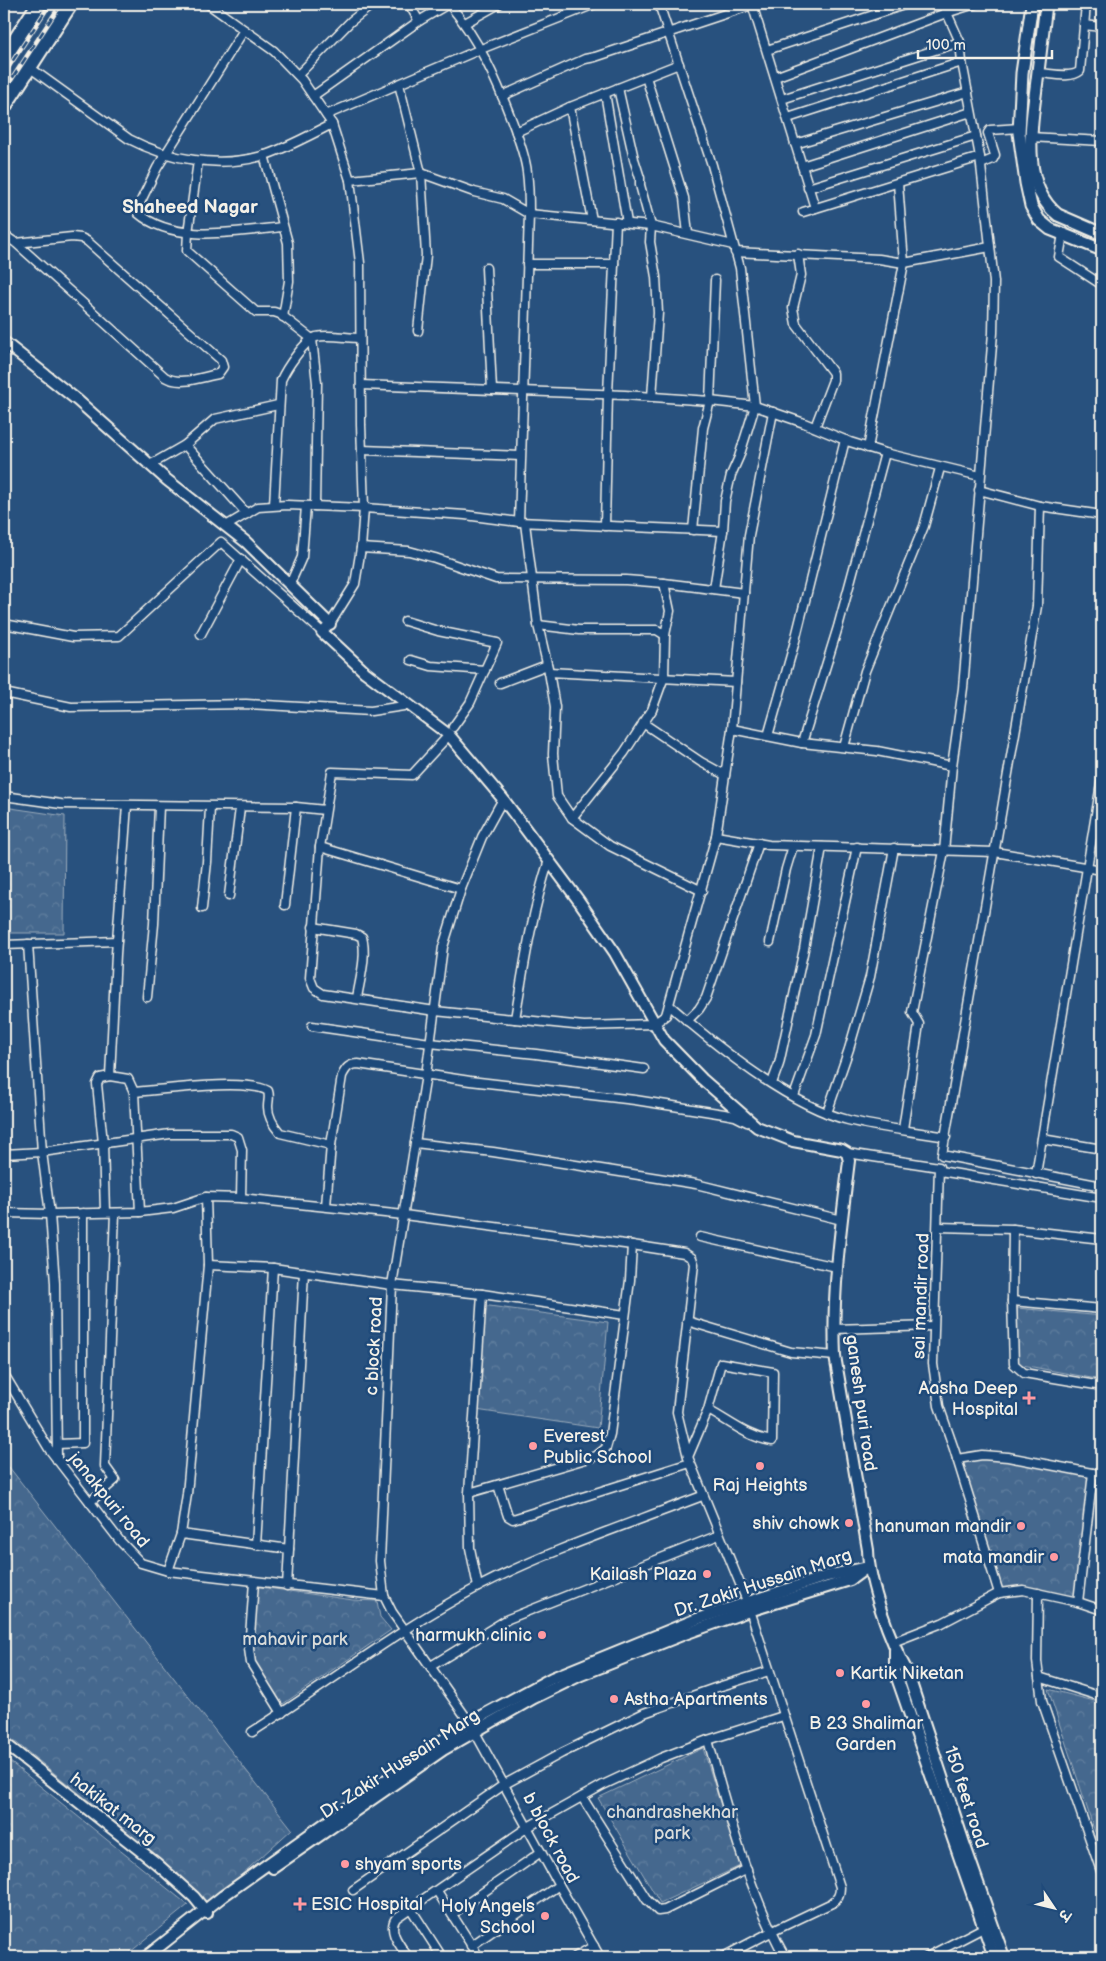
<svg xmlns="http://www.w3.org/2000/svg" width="1106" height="1961" viewBox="0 0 1106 1961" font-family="'Balsamiq Sans','Playpen Sans Deva',sans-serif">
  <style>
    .park { fill: url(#park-crowns); stroke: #9cacbb }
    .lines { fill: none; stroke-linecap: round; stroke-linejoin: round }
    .minor-casing { stroke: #f4f1e8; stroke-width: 11 }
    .tertiary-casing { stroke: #f4f1e8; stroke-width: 14 }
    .secondary-casing { stroke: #f4f1e8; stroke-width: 15 }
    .trunk-casing { stroke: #f4f1e8; stroke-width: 18 }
    .minor { stroke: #1f4a7a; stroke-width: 8 }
    .tertiary { stroke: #1f4a7a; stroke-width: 10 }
    .secondary { stroke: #1f4a7a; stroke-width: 11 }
    .trunk { stroke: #1f4a7a; stroke-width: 14 }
    .rail-casing { stroke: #f4f1e8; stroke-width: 4.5 }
    .rail { stroke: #1f4a7a; stroke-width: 2.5; stroke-dasharray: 8; stroke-linecap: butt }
    .poi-dot { fill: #ff9aa2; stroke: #1f4a7a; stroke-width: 2 }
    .labels { text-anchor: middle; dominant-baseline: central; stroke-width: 5; stroke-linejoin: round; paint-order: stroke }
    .street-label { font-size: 18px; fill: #f4f1e8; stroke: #1f4a7a }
    .poi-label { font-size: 18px; fill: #f4f1e8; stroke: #1f4a7a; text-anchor: end }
    .park-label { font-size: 18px; fill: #dadcda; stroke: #1f4a7a }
    .neighbourhood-label { font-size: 19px; font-weight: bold; fill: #f4f1e8; stroke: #1f4a7a }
  </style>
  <defs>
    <pattern id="park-crowns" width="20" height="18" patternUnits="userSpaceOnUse" patternTransform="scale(1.25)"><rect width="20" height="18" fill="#45688e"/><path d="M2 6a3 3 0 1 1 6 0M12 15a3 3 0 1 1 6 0" fill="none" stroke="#607e9e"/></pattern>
  </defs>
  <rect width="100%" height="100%" fill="#28517e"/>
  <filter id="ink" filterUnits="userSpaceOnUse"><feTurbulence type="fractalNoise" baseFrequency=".02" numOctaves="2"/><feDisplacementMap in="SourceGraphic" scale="10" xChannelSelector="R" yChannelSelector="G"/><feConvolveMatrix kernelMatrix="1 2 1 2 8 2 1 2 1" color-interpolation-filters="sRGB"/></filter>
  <g filter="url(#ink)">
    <g class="park">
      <path d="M4,807L65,816L64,933H4Z"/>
      <path d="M482,1305L608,1322L598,1428L476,1410L472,1358Z"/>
      <path d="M1017,1308L1102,1316V1380L1017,1364Z"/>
      <path d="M982,1455L1093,1473L1078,1602L1023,1590L999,1593L957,1459Z"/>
      <path d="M4,1464L9,1467L292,1829L218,1896L198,1907L119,1825L4,1733Z"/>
      <path d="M253,1586L353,1600L377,1601L380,1617L391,1630L280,1706L256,1675L246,1656Z"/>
      <path d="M1048,1689L1102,1703V1830L1095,1832Z"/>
      <path d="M703,1748L740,1866L660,1903L598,1798Z"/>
      <path d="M4,1757L188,1905L124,1957H4Z"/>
    </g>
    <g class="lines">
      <defs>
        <g id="minor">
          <path d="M409,4L419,21"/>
          <path d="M449,4C478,38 496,79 512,121C518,137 525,155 527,172C529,186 529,200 529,214L519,522"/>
          <path d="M659,4L712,165L740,268L755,406L739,457L731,475L725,501L723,531L714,589"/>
          <path d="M752,4L815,208"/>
          <path d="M465,23L499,4"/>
          <path d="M1084,25L1102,27"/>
          <path d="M244,30L157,168L137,209L138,213C175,245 239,231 283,227"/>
          <path d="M767,50L907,4"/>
          <path d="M29,67L129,139C169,160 218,168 262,156C283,150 312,134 332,124"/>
          <path d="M1038,73C1049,73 1071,79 1080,71L1086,4"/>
          <path d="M298,75L351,21L373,4"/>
          <path d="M646,77L684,198L688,234"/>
          <path d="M775,77L946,13L975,4"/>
          <path d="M399,84L421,173L426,255L418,331"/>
          <path d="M618,88L634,159L640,178V185L651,226L650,242L656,277L658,313L652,397"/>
          <path d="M605,93L627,223"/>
          <path d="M313,96L419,21L448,4"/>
          <path d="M502,96L585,59L595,57L755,4"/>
          <path d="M782,99L960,42"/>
          <path d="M570,107L592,220"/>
          <path d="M326,115L481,49L595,4"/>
          <path d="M788,118L962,62"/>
          <path d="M516,132L570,107L679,64"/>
          <path d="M1030,137L1102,141"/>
          <path d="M795,144L968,92"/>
          <path d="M264,155L288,243L289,281L283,317"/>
          <path d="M198,161L188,233L187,251L256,312H274L280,314L312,339L317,383L315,506"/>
          <path d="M981,164L993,159L995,155L988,133L990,130L1020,128"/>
          <path d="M802,166L971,112"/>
          <path d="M350,180L421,173L474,192L503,199L529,214L651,226L733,245"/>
          <path d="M808,188L976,136"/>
          <path d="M803,212L980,157"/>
          <path d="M1063,234L1059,257L1102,285"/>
          <path d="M4,235L16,243L165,377C181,386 201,377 218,374L223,367L221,360L87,241L81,238L72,237L16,243"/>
          <path d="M735,252L879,259L904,263L990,247"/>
          <path d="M798,254L801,275L793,308L796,324L833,373V380L815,427"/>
          <path d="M527,264H614"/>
          <path d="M486,268L492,390"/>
          <path d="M361,385L625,395L710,401L755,406L804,423L850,442L885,453L980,476"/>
          <path d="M185,445L247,514"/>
          <path d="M868,448L904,263L898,183"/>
          <path d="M362,450L520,456"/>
          <path d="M150,465L185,445L215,419L278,405"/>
          <path d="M979,490L1040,506L1102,515"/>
          <path d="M274,505L281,380C286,369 304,341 316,337C329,334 347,338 360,338"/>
          <path d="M1040,506L1037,606L942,1155L1102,1186"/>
          <path d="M525,523L538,625L549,672L555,707L553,754L557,796L572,818L610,846L702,891"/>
          <path d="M226,526L258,507L287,505L364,508L465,515L519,522L723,531"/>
          <path d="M605,526L608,394L616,222"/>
          <path d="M693,530L703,428L710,401L715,280"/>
          <path d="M361,548L409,551L435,558L496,579L626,580L664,583L744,593"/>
          <path d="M290,584L302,557L306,506"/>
          <path d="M405,621L438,631L497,643L470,703L453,727"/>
          <path d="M4,624L73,637L119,636L221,542L322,632L330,624L355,584L361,548L364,508L361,425L360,263L350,180L332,124L302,80L274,51L208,4"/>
          <path d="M538,625L579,630H657L665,635"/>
          <path d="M201,634L241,559"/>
          <path d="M411,660L431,666L485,670"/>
          <path d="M549,672L736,682"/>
          <path d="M500,683L547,665"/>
          <path d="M4,693L71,707L246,704L371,711L410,705"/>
          <path d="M643,723L701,762L725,775"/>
          <path d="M732,729L802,743L877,751L952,766"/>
          <path d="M449,735L412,775L332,772L320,847L310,978L314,988L323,994L435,1011L584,1026L654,1024L666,1015L716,836L732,729L749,535L773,412"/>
          <path d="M768,736L795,641L845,440"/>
          <path d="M802,743L838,627L885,453"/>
          <path d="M844,747L865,671L924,526L940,468"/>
          <path d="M4,796L61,804L296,807L325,810"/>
          <path d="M503,799L482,837L461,889L443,947L426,1075L392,1285L380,1561L384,1596L392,1612L470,1723L559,1885L600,1957"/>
          <path d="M572,818L624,753L652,710L664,677L665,635L670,611L664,583"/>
          <path d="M716,836L769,845L995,852L1102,870"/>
          <path d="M320,847L461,889"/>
          <path d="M229,896L240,808"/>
          <path d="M285,905L296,807"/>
          <path d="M202,908L207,862L210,808"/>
          <path d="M313,927L356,934L362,937C367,956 360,979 357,998"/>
          <path d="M770,942L786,869L793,846"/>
          <path d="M28,944L42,1152L50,1214L55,1283L57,1460"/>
          <path d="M4,945L117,941"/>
          <path d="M147,997L154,924L159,806"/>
          <path d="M669,1005C715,1045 788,1105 848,1120C879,1128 913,1131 946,1137"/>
          <path d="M515,1019C524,965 532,912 549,860"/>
          <path d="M687,1021L699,1009L706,998L759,843"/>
          <path d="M312,1026L430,1043L536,1054L644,1069"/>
          <path d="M110,1076L128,1079L134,1092L140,1212"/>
          <path d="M772,1083L779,1064L804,949L822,847"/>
          <path d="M134,1092C162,1090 247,1078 268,1091C270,1097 268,1101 268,1107C268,1117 274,1126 280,1133L331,1145"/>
          <path d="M794,1096L816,1035L857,847"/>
          <path d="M827,1113L849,1049L870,977L894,848"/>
          <path d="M903,1129L919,1024L912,1012L944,851L952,766L963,688L993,333L994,282L980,157L962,62L960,42L943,4"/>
          <path d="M1042,1139L1102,1149"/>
          <path d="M415,1143L493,1152L696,1184L842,1220"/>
          <path d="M847,1153L939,1167L933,1364L939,1406L954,1449L999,1593"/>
          <path d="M4,1154L42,1152L170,1134H231L238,1137L242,1150L241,1198"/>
          <path d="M940,1171L1102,1198"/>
          <path d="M1036,1174L1102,778"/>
          <path d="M326,1206L331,1145L342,1076C346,1068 349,1064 358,1064L470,1081L635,1100L724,1114L735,1116L747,1122"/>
          <path d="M105,1212L103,1143L97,1084L100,1078L110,1076L116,954L127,805"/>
          <path d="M4,1213L50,1214L140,1212L173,1208L206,1197L241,1198L404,1215L632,1245L684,1253L692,1258L694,1264L677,1412L688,1457L747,1601L840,1887C840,1895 838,1898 832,1903L771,1932L723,1957"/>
          <path d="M938,1227L1013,1229L1102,1239"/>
          <path d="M1013,1229L1012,1301L1014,1364L1024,1373L1102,1386"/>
          <path d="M700,1237L837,1267"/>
          <path d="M208,1265L273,1268L392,1285L482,1294L625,1315"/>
          <path d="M1012,1301L1102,1309"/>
          <path d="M687,1321L791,1352L835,1356"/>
          <path d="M834,1329L933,1326"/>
          <path d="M4,1374L49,1449L120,1541L141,1563L168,1571L384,1596"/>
          <path d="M57,1444L83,1443V1213"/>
          <path d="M688,1457L708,1410C729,1421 747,1437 772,1441L773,1372L721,1363L708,1410"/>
          <path d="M957,1459L982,1455L1008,1457L1102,1475"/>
          <path d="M498,1485L508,1516L513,1519L690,1463"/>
          <path d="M469,1493L596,1456L606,1448L610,1434L630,1280L632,1245"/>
          <path d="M90,1502L115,1480L105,1466L115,1213"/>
          <path d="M181,1534L289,1549"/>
          <path d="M256,1545L273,1268"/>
          <path d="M168,1571L181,1534L187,1494L208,1265L206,1197"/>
          <path d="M254,1582L249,1649L251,1663L282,1713"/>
          <path d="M287,1586L304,1272"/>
          <path d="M478,1587L470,1548L469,1493L482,1294"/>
          <path d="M1038,1593L1037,1661L1042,1701L1102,1874"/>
          <path d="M1078,1602L1093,1473"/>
          <path d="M893,1642L942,1623L999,1593L1023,1590L1078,1602L1102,1610"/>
          <path d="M431,1666L508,1619L719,1535"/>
          <path d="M1039,1677L1102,1697"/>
          <path d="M252,1732C328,1684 399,1629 478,1587C549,1550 627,1525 702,1496"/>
          <path d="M708,1740C728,1813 748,1890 785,1957"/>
          <path d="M582,1797L647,1900L658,1911L665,1910L747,1869"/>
          <path d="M353,1890L505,1784L562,1753L644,1713L715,1688L769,1671"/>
          <path d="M437,1891L479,1957"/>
          <path d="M411,1909L442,1957"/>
          <path d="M452,1914L541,1852"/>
          <path d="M471,1946L559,1885"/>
          <path d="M408,1957C400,1945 387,1931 396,1918L528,1827L603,1785L661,1758L708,1740L783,1716"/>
          <path d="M575,1957L594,1946"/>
          <path d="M927,1957L987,1926"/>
        </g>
        <g id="tertiary">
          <path d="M4,342L77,400L167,480L246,542L330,624"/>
          <path d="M322,632L365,672L449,735L503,799L579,901L615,953L664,1040L702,1079L757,1127L793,1141L842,1150L847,1153L849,1161C841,1226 832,1290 835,1356L868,1550C869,1584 890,1641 907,1671L964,1843L1004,1957"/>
          <path d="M895,1650V1672L994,1957"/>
          <path d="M4,1743L156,1863L194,1897L207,1913"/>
          <path d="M273,1868L443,1750L534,1698L581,1675L682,1635L749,1611L850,1580L865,1569"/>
          <path d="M146,1957L223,1896L438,1743L487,1713L552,1678L697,1619L827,1576L869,1567"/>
        </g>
        <g id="secondary">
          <path d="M1032,4L1022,73L1019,133L1026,183L1031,206L1039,220L1050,229L1102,250"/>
          <path d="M1046,4C1043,29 1040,55 1037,80C1032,123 1019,184 1058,215L1102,234"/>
        </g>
        <g id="trunk">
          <path d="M4,58L39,4"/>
          <path d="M4,106L70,4"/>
        </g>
      </defs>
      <use href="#minor" class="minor-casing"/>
      <use href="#tertiary" class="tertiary-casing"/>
      <use href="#secondary" class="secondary-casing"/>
      <use href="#trunk" class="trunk-casing"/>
      <use href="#minor" class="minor"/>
      <use href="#tertiary" class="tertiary"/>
      <use href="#secondary" class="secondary"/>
      <use href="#trunk" class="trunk"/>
      <defs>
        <g id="rail">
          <path d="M4,74L50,4"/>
          <path d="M4,91L61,4"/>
        </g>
      </defs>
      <use href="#rail" class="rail-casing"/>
      <use href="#rail" class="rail"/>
    </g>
  </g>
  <g class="poi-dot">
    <path d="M1026.5 1390.5h5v5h5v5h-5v5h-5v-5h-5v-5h5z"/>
    <circle cx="533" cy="1446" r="5"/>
    <circle cx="760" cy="1466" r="5"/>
    <circle cx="849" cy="1523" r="5"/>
    <circle cx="1021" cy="1526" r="5"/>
    <circle cx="1054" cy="1557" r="5"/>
    <circle cx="707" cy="1574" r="5"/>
    <circle cx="542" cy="1635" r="5"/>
    <circle cx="840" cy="1673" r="5"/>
    <circle cx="614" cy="1699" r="5"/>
    <circle cx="866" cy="1704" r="5"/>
    <circle cx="345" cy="1864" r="5"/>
    <path d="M297.5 1896.5h5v5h5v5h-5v5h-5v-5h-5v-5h5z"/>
    <circle cx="545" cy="1916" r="5"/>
  </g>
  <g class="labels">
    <g class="street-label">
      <text transform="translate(921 1296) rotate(-88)">sai mandir road</text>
      <text transform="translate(374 1346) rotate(-87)">c block road</text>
      <text transform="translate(861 1403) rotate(82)">ganesh puri road</text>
      <text transform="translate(109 1500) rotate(51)">janakpuri road</text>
      <text transform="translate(763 1583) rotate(-18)">Dr. Zakir Hussain Marg</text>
      <text transform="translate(400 1764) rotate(-33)">Dr. Zakir Hussain Marg</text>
      <text transform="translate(966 1797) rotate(72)">150 feet road</text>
      <text transform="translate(113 1809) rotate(38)">hakikat marg</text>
      <text transform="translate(551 1838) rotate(62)">b block road</text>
    </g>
    <g class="poi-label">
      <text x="1018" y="1388">Aasha Deep<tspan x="1018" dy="21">Hospital</tspan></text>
      <text x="543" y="1436" text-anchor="start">Everest<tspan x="543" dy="21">Public School</tspan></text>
      <text x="760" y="1485" text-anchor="middle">Raj Heights</text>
      <text x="839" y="1523">shiv chowk</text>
      <text x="1011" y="1526">hanuman mandir</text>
      <text x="1044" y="1557">mata mandir</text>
      <text x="697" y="1574">Kailash Plaza</text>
      <text x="532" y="1635">harmukh clinic</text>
      <text x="850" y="1673" text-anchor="start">Kartik Niketan</text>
      <text x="624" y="1699" text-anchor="start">Astha Apartments</text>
      <text x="866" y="1723" text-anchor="middle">B 23 Shalimar<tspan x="866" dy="21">Garden</tspan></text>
      <text x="355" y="1864" text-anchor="start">shyam sports</text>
      <text x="311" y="1904" text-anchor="start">ESIC Hospital</text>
      <text x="535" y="1906">Holy Angels<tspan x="535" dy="21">School</tspan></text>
    </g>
    <g class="park-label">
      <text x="295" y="1639">mahavir park</text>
      <text x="672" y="1812">chandrashekhar<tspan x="672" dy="21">park</tspan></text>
    </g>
    <g class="neighbourhood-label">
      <text x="190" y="207">Shaheed Nagar</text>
    </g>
  </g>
  <rect width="1106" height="1961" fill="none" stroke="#1f4a7a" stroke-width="20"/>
  <rect x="10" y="10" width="1086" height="1941" fill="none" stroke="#f4f1e8" stroke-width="2" filter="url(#ink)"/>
  <g transform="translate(1054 1908) rotate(125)" stroke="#1f4a7a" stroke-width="4" paint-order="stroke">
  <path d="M0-4L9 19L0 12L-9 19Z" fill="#f4f1e8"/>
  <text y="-8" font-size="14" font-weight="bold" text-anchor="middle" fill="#f4f1e8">उ</text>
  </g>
  <path d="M918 50v8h134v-8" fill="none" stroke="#f4f1e8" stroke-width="2.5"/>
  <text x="926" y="50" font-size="15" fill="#f4f1e8" stroke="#1f4a7a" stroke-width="4" paint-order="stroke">100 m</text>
</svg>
